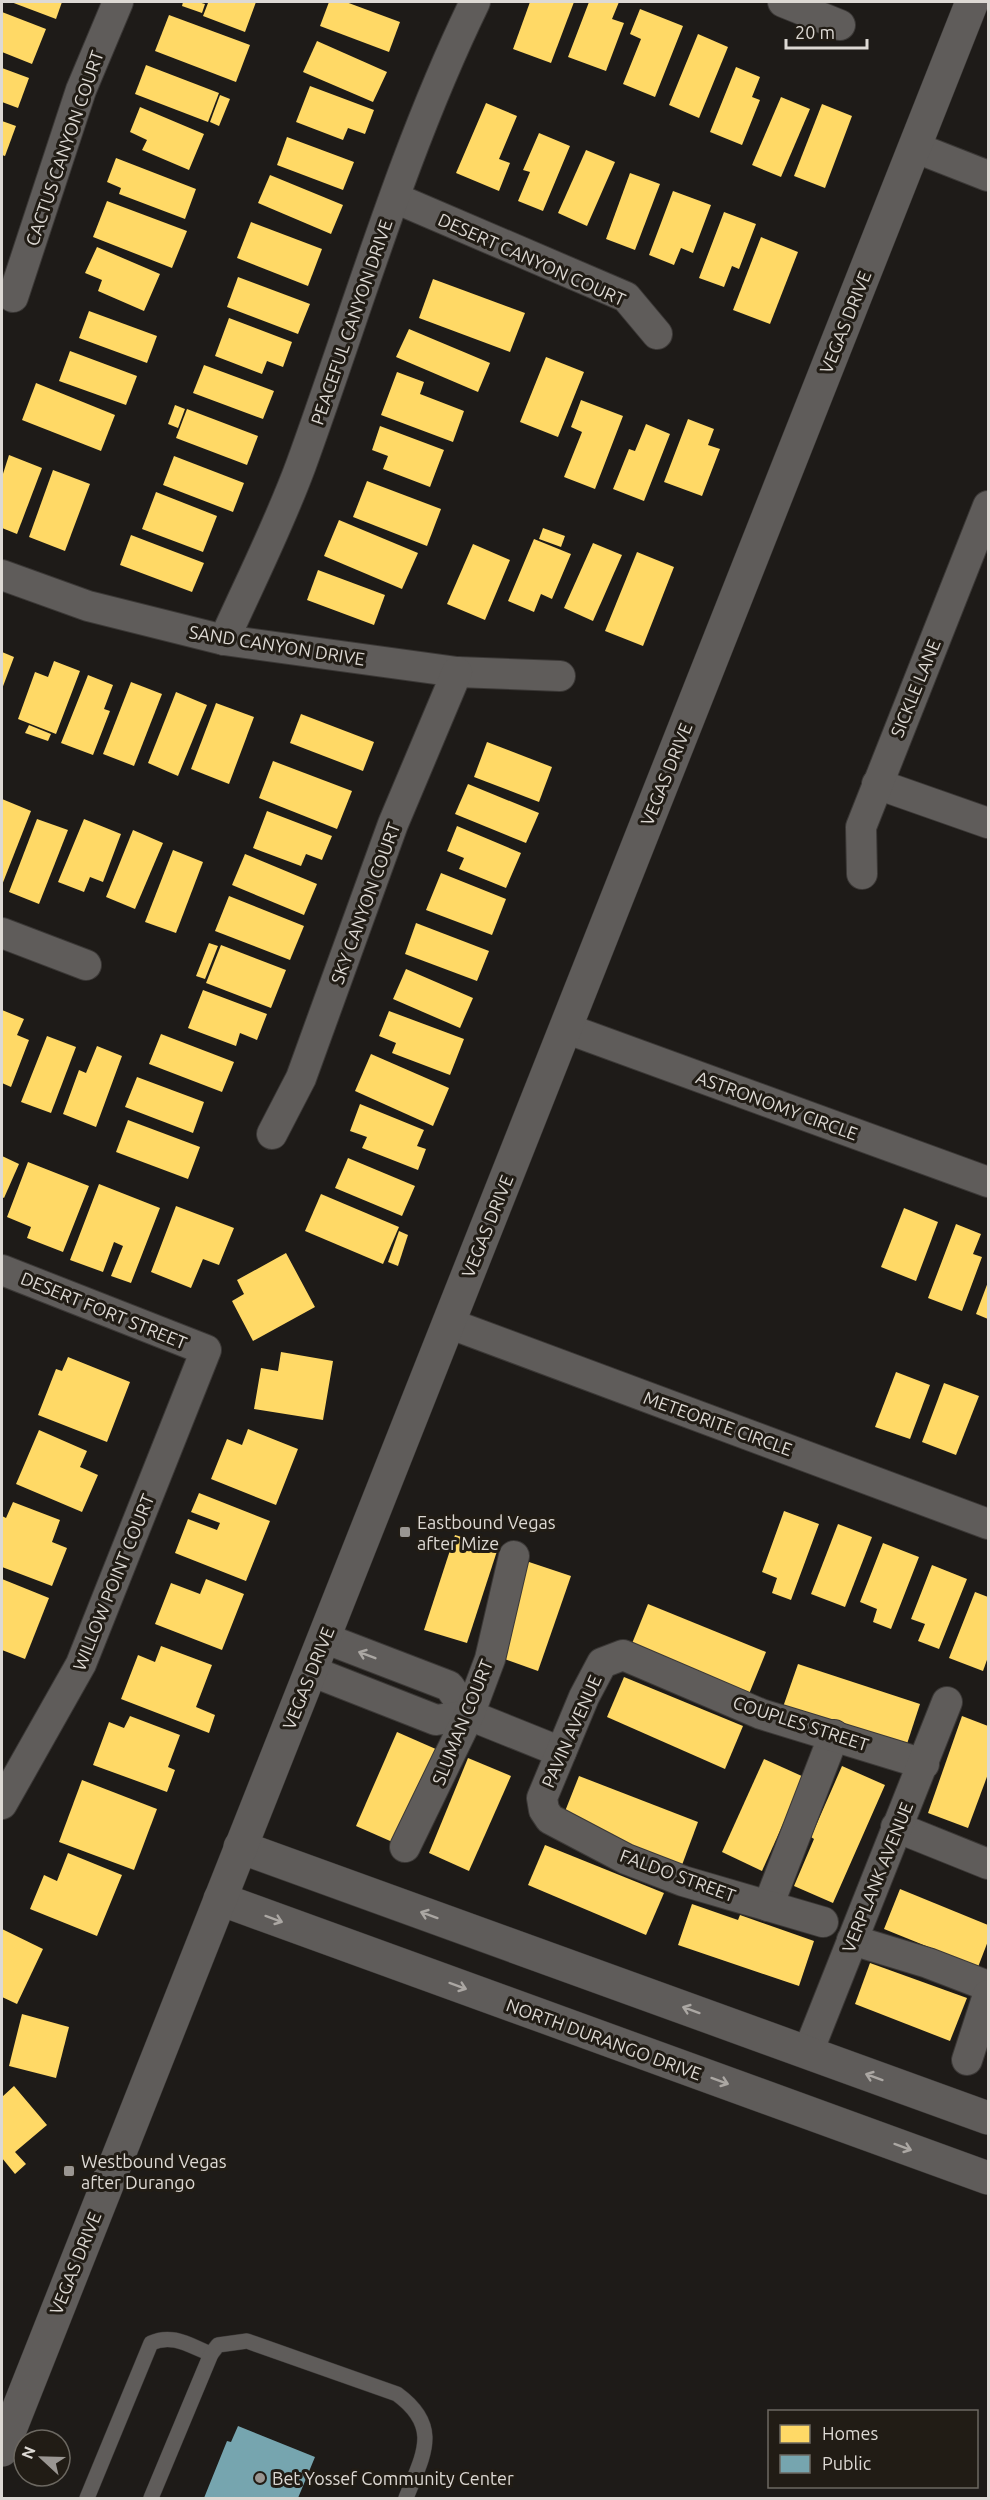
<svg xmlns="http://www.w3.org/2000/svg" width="990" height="2500" viewBox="0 0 990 2500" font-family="Ubuntu,sans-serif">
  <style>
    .homes { fill: #ffd966 }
    .public { fill: #76a5af }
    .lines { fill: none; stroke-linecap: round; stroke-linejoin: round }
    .service-casing { stroke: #3b3836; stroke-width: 16 }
    .minor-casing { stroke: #3b3836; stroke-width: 32 }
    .secondary-casing { stroke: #3b3836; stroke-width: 34 }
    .service { stroke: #5f5c5a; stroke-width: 15 }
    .minor { stroke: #5f5c5a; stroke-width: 30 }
    .secondary { stroke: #5f5c5a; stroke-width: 33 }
    .oneway { stroke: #aba7a3 }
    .poi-dot { fill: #9a9692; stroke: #211c15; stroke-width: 2 }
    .labels { text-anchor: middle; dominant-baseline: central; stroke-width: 6; stroke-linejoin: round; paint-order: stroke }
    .street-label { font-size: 18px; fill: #ddd9d4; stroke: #211c15 }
    .poi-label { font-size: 18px; fill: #ddd9d4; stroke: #211c15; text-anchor: start }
  </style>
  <rect width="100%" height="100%" fill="#1e1b18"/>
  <g class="homes">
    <path d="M11,2H62L56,19Z"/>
    <path d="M183,2H198L205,4L202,13L182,6Z"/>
    <path d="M204,2H256L245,32L203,16L208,3Z"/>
    <path d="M329,2H346L400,22L389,52L320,26Z"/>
    <path d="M530,2H574L551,63L513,49Z"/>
    <path d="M589,2H619L612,19L624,23L606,71L568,57Z"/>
    <path d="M640,9L683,26L655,97L623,84L641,39L630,34Z"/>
    <path d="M2,12L46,29L32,64L2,52Z"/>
    <path d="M169,15L250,45L236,82L155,51Z"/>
    <path d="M698,34L728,47L699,118L669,105Z"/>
    <path d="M317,41L387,72L373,102L303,72Z"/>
    <path d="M146,65L219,93L208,122L135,94Z"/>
    <path d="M736,67L760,77L752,97L760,100L742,145L710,132Z"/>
    <path d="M2,68L29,78L18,108L2,102Z"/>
    <path d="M310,86L374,110L365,134L348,128L343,140L296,122Z"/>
    <path d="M220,95L230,99L219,126L210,122Z"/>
    <path d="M781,97L810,109L781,177L752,165Z"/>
    <path d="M486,103L517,116L499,159L510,163L499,191L456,173Z"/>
    <path d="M822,104L852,116L825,188L794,176Z"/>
    <path d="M140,107L204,134L189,170L142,150L147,140L130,132Z"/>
    <path d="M2,121L16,126L5,156L2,155Z"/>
    <path d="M539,133L570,146L543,211L518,201L530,172L523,170Z"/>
    <path d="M287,137L354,162L343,190L277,165Z"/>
    <path d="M586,150L615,162L587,226L558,213Z"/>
    <path d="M116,158L196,189L185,219L119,194L121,188L107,182Z"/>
    <path d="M630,173L660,184L635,250L606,239Z"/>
    <path d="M270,175L343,205L331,234L258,203Z"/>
    <path d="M673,191L711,205L693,253L681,248L674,265L649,255Z"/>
    <path d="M107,201L187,231L172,268L93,237Z"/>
    <path d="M724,212L756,224L739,269L732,266L724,287L699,278Z"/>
    <path d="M251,222L322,249L308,286L237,258Z"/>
    <path d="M761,237L798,252L770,324L733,310Z"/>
    <path d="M97,247L160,274L144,311L98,291L102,280L85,273Z"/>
    <path d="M238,277L310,304L298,334L227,307Z"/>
    <path d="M433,279L525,313L510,352L419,318Z"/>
    <path d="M89,311L157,336L147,363L79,338Z"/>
    <path d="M229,318L292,342L283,367L267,361L262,374L215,356Z"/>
    <path d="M409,329L490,363L478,392L396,357Z"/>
    <path d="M70,351L137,376L126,405L59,381Z"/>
    <path d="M546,357L584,372L558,437L520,422Z"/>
    <path d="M204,365L274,391L263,419L193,393Z"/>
    <path d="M397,372L424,382L420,394L464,411L453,442L381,415Z"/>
    <path d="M36,383L115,415L101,451L22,420Z"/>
    <path d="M581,400L623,416L595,489L564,477L582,432L571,427Z"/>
    <path d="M175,405L185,409L178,428L168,424Z"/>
    <path d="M187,409L258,436L247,465L176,438Z"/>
    <path d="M688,419L714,429L708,445L720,449L702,496L664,482Z"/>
    <path d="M646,424L670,434L644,501L613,489L629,449L635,451Z"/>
    <path d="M380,426L444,450L430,487L383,469L388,456L372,450Z"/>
    <path d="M9,455L42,468L17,534L2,528V477Z"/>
    <path d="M174,456L244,483L233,512L163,485Z"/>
    <path d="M53,470L90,484L65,551L29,537Z"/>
    <path d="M367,481L441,509L427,546L353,517Z"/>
    <path d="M156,492L217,516L203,552L142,529Z"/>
    <path d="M339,520L418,553L402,589L324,556Z"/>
    <path d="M543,528L565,536L561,547L539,539Z"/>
    <path d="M131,535L204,563L192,592L120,565Z"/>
    <path d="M534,539L571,554L552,599L541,594L534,612L508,601Z"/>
    <path d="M593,543L622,555L593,621L564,608Z"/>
    <path d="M473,544L510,560L485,620L447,604Z"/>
    <path d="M637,552L674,567L643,646L605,631Z"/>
    <path d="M318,570L385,595L374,625L307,600Z"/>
    <path d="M2,652L14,657L2,689Z"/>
    <path d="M54,661L80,671L56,734L18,719L35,672L48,677Z"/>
    <path d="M88,675L113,685L104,709L110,711L93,755L61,743Z"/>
    <path d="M131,682L162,694L134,766L103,754Z"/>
    <path d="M176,692L207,705L178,776L148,763Z"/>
    <path d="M216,703L254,717L229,784L191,769Z"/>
    <path d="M301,714L374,742L363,771L290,743Z"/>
    <path d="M29,725L51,734L48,741L25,733Z"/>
    <path d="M487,742L552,767L539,802L474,777Z"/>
    <path d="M273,761L352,791L337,829L259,798Z"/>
    <path d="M468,784L539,813L526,843L455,814Z"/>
    <path d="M2,799L31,811L2,885Z"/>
    <path d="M267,811L332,836L322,860L306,854L301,866L253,848Z"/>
    <path d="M37,819L68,830L39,904L9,892Z"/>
    <path d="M84,819L121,834L103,882L90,877L84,892L58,882Z"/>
    <path d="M457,826L521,853L506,888L459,869L464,858L447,851Z"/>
    <path d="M133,830L163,843L135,909L106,897Z"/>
    <path d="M173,850L203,862L176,933L145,922Z"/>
    <path d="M245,854L317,884L304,915L232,885Z"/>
    <path d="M441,873L506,899L492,935L426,910Z"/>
    <path d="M229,896L304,926L290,960L215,931Z"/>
    <path d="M416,923L489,951L477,981L405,954Z"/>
    <path d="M209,943L218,946L205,979L196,976Z"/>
    <path d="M221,945L286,970L271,1008L206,983Z"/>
    <path d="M406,969L473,998L460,1028L393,999Z"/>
    <path d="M203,990L267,1014L257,1040L240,1033L236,1046L188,1028Z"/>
    <path d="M2,1010L24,1019L17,1035L29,1040L11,1087L2,1083Z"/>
    <path d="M389,1011L464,1039L450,1075L392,1053L396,1043L379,1036Z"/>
    <path d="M161,1034L234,1062L222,1092L149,1064Z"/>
    <path d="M47,1036L76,1047L51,1113L21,1102Z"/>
    <path d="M97,1046L122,1056L96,1127L63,1114L79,1070L86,1073Z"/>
    <path d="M371,1054L449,1088L433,1126L355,1091Z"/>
    <path d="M137,1077L204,1102L193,1133L125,1107Z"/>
    <path d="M360,1104L424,1130L417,1146L426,1149L418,1170L362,1148L367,1137L350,1131Z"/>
    <path d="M128,1120L200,1147L188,1179L116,1152Z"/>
    <path d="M2,1156L19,1164L4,1198L2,1197Z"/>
    <path d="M348,1158L415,1186L402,1216L335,1188Z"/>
    <path d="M28,1162L89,1186L63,1252L27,1238L31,1227L7,1217Z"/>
    <path d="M99,1184L160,1208L131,1283L111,1276L123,1246L114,1242L103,1272L70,1260Z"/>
    <path d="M321,1194L399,1227L383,1264L305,1231Z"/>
    <path d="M176,1206L234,1228L219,1265L203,1259L191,1288L151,1272Z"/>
    <path d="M904,1208L938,1222L916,1281L881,1267Z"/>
    <path d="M956,1224L981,1234L973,1254L982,1257L962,1311L928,1298Z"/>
    <path d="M399,1231L408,1235L398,1266L388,1262Z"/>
    <path d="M286,1253L315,1307L253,1341L232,1301L244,1294L237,1280Z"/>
    <path d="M988,1282V1319L976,1314Z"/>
    <path d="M281,1352L333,1361L323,1420L254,1409L261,1368L278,1371Z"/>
    <path d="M68,1357L130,1382L107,1442L38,1415L56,1369L62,1371Z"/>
    <path d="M896,1372L930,1385L910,1439L875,1427Z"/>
    <path d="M944,1383L979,1396L956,1455L922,1442Z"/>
    <path d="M248,1429L298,1449L276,1505L211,1479L227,1439L242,1445Z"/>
    <path d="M39,1430L87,1451L80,1467L98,1475L82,1512L16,1484Z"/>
    <path d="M199,1493L270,1521L246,1581L175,1553L188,1519L217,1530L220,1523L191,1512Z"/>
    <path d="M13,1502L60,1520L52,1542L67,1548L52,1586L2,1567V1516L6,1518Z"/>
    <path d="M784,1511L819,1524L791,1600L772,1593L777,1578L762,1572Z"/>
    <path d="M838,1524L872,1537L845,1607L811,1594Z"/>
    <path d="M455,1535L498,1548L467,1643L424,1630Z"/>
    <path d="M883,1543L919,1557L891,1629L873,1622L877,1609L860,1602Z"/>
    <path d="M526,1561L571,1576L538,1671L499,1657Z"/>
    <path d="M932,1565L967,1579L939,1649L918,1641L925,1624L911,1619Z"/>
    <path d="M2,1579L49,1598L25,1659L2,1650Z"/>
    <path d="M206,1579L244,1594L222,1650L155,1624L171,1583L200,1594Z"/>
    <path d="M975,1592L988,1597V1657L983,1671L949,1658Z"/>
    <path d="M648,1604L766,1652L749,1694L631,1646Z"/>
    <path d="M161,1646L212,1665L196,1707L215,1715L209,1733L121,1699L138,1655L155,1662Z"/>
    <path d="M798,1664L920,1704L906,1747L783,1707Z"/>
    <path d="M624,1677L743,1726L725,1769L607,1717Z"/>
    <path d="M130,1716L180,1735L168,1767L175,1770L167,1792L93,1765L109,1722L124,1728Z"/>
    <path d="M962,1716L988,1726V1774L968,1828L928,1813Z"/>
    <path d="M397,1732L438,1750L397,1844L356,1826Z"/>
    <path d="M468,1758L511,1776L469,1871L429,1853Z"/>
    <path d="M764,1759L804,1777L762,1871L722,1852Z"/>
    <path d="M842,1766L885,1785L833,1903L794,1886L814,1839L811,1837Z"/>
    <path d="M579,1776L698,1822L682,1865L562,1819Z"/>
    <path d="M82,1780L157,1809L134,1870L59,1842Z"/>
    <path d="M545,1845L664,1893L646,1935L528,1885Z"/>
    <path d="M68,1853L122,1875L97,1936L30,1909L44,1875L57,1881Z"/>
    <path d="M900,1889L988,1925V1941L978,1967L884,1929Z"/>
    <path d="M692,1904L738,1920L740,1915L814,1941L799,1986L678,1945Z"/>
    <path d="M2,1929L43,1949L17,2004L2,1997Z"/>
    <path d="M870,1963L967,1998L950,2041L855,2004Z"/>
    <path d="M22,2014L69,2027L56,2078L9,2066Z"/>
    <path d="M14,2086L47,2125L15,2152L26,2164L15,2174L2,2158V2097Z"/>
  </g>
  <path class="public" d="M238,2426L315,2457L298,2498H204L227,2441L231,2442Z"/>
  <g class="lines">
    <defs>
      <g id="service">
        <path d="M87,2498L151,2343C173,2333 190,2346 211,2354"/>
        <path d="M151,2498L211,2354L218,2345L247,2341L397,2394C442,2427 423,2455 406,2498"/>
      </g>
      <g id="minor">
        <path d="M783,2L840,25"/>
        <path d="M914,147L988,176"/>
        <path d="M395,198L626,297L657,334"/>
        <path d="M13,297L81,90L118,2"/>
        <path d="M2,575L88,606L224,640L457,672L560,676"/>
        <path d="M224,640C250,582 279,525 301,465C357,311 403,150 475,2"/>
        <path d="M877,784L988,823"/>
        <path d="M862,874L861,827L988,506"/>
        <path d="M2,933L86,965"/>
        <path d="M565,1028L988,1182"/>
        <path d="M272,1134L301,1078L393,824L457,672"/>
        <path d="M2,1270L206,1350L81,1664L2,1804"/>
        <path d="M448,1323L988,1524"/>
        <path d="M324,1638L449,1686L469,1715"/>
        <path d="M311,1671L436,1720L469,1715L561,1752"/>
        <path d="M896,1827L988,1864"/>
        <path d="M405,1847L469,1715L490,1659L514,1556"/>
        <path d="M768,1906L834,1735"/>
        <path d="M823,1922L683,1881L626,1859L550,1819L544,1810L542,1798L584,1697L602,1663L623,1655L761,1714L924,1764"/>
        <path d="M852,1940L928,1963L988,1986"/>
        <path d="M808,2052L947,1702"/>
        <path d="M967,2060L988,1995"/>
      </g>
      <g id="secondary">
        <path d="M240,1847L988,2118"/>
        <path d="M220,1899L988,2178"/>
        <path d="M2,2450L972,2"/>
      </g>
    </defs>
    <use href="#service" class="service-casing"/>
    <use href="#minor" class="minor-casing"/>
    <use href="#secondary" class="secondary-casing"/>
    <use href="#service" class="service"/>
    <use href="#minor" class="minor"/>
    <use href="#secondary" class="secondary"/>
  </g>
  <defs><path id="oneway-shaft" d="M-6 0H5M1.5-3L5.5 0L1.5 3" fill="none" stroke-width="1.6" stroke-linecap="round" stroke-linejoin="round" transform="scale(1.5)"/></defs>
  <g class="oneway">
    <use href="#oneway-shaft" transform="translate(367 1655) rotate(-159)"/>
    <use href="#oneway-shaft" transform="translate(429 1915) rotate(-160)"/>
    <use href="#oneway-shaft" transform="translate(274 1919) rotate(20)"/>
    <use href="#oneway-shaft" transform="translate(458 1986) rotate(20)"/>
    <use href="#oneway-shaft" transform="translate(691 2010) rotate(-160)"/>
    <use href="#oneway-shaft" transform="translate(874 2077) rotate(-160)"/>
    <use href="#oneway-shaft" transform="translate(720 2081) rotate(20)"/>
    <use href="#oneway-shaft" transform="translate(903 2147) rotate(20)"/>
  </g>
  <g class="poi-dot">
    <rect x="399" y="1526" width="12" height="12" rx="3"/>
    <rect x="63" y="2165" width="12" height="12" rx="3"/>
    <circle cx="260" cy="2478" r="6"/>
  </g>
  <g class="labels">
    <g class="street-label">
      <text transform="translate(64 148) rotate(-71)">CACTUS CANYON COURT</text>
      <text transform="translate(532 259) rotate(24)">DESERT CANYON COURT</text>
      <text transform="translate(351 322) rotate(-71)">PEACEFUL CANYON DRIVE</text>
      <text transform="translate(845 322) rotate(-68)">VEGAS DRIVE</text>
      <text transform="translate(277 645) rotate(9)">SAND CANYON DRIVE</text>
      <text transform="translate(915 688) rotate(-68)">SICKLE LANE</text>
      <text transform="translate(666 774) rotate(-68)">VEGAS DRIVE</text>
      <text transform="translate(365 903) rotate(-70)">SKY CANYON COURT</text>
      <text transform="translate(777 1105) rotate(20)">ASTRONOMY CIRCLE</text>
      <text transform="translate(487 1226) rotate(-68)">VEGAS DRIVE</text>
      <text transform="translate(104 1310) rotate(22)">DESERT FORT STREET</text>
      <text transform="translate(718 1423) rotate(20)">METEORITE CIRCLE</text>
      <text transform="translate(113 1582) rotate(-68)">WILLOW POINT COURT</text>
      <text transform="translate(308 1678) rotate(-68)">VEGAS DRIVE</text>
      <text transform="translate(462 1722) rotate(-68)">SLUMAN COURT</text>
      <text transform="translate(801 1723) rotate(18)">COUPLES STREET</text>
      <text transform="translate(571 1731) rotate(-66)">PAVIN AVENUE</text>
      <text transform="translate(678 1875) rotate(20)">FALDO STREET</text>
      <text transform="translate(877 1877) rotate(-68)">VERPLANK AVENUE</text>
      <text transform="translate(604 2039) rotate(20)">NORTH DURANGO DRIVE</text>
      <text transform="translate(75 2263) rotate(-68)">VEGAS DRIVE</text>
    </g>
    <g class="poi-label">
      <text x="417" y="1522">Eastbound Vegas<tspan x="417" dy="21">after Mize</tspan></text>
      <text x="81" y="2161">Westbound Vegas<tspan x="81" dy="21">after Durango</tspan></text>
      <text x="272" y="2478">Bet Yossef Community Center</text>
    </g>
  </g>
  <rect width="990" height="2500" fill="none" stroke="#ddd9d4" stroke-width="6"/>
  <rect x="768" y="2410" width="210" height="78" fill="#211c15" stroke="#6c6861" stroke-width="1.5"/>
  <rect x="780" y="2425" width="30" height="18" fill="#ffd966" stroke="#6c6861" stroke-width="1.5"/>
  <text x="822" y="2440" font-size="18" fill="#ddd9d4">Homes</text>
  <rect x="780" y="2455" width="30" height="18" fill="#76a5af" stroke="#6c6861" stroke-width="1.5"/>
  <text x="822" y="2470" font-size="18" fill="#ddd9d4">Public</text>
  <g transform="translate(42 2458) rotate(292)"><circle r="28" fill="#211c15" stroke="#6c6861" stroke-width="1.5"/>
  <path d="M0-4.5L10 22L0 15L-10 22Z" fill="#9a9692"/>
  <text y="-9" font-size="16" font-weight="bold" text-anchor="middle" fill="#ddd9d4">N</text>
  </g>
  <path d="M786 39v9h81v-9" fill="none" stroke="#ddd9d4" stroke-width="3"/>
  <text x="795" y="39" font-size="18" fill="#ddd9d4" stroke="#211c15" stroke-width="4.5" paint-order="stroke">20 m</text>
</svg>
